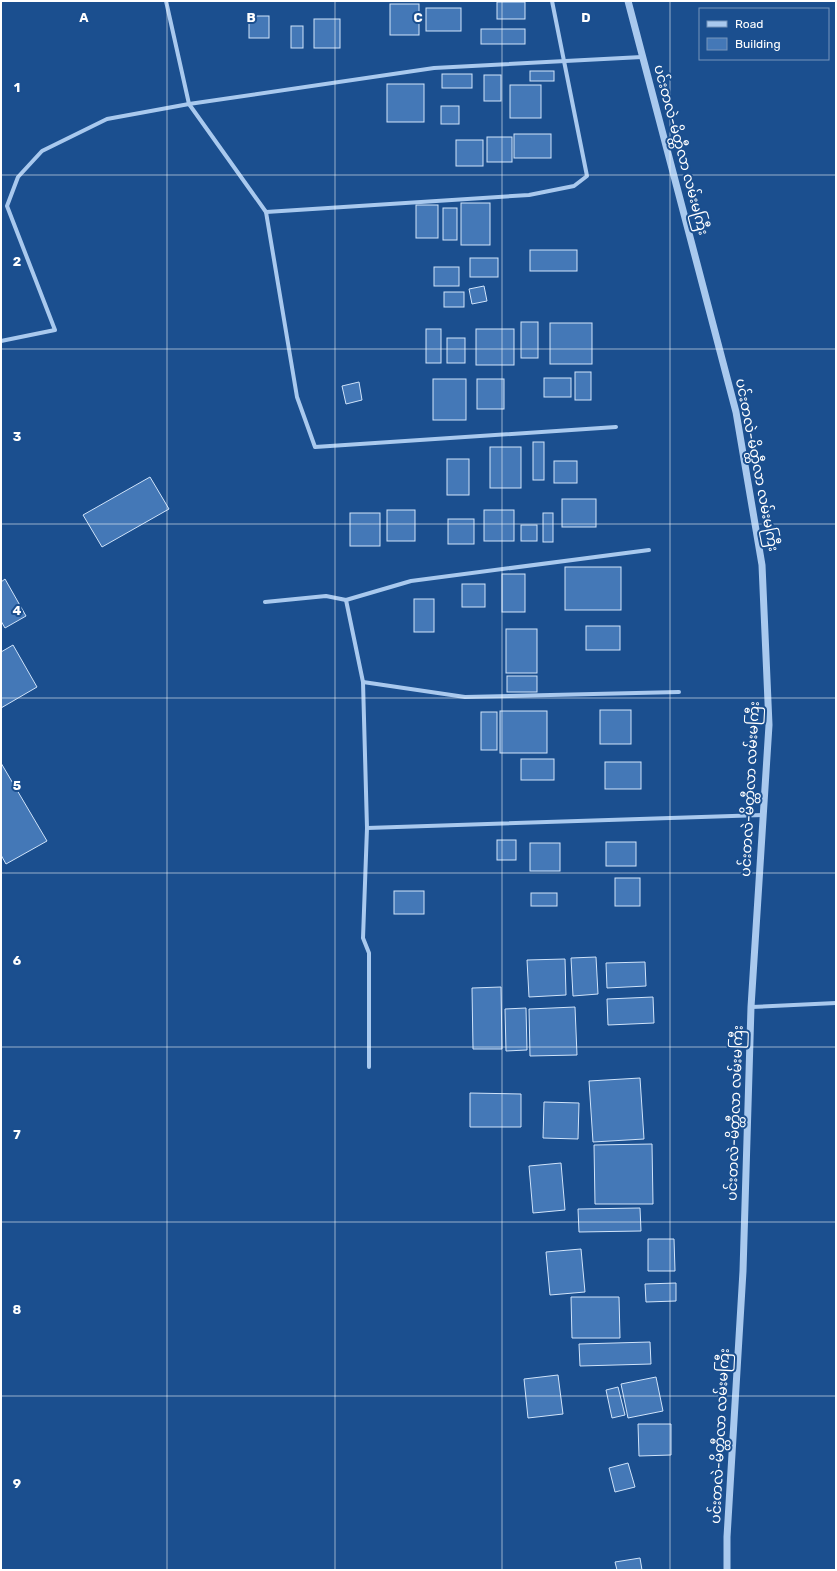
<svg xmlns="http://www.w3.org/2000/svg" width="837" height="1571" viewBox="0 0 837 1571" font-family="Rubik,'Noto Sans Myanmar',sans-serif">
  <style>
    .building { fill: #4478b7; stroke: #cfe3fa }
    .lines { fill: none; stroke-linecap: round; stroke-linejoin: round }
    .minor { stroke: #a9c9ee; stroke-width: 4 }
    .tertiary { stroke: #a9c9ee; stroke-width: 7 }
    .grid { fill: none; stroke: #fff; stroke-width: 1; stroke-opacity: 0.55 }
    .labels { text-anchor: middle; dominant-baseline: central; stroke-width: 4; stroke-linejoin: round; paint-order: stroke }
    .street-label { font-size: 14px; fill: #fff; stroke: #1b4f8f }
    .grid-label { font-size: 13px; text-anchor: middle; font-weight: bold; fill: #fff; stroke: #1b4f8f; stroke-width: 4; stroke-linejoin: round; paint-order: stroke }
  </style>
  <rect width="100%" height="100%" fill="#1b4f8f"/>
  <g class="building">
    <rect x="497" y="2" width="28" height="17"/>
    <rect x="390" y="4" width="29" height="31"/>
    <rect x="426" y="8" width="35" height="23"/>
    <rect x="249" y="16" width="20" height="22"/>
    <rect x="314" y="19" width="26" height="29"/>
    <rect x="291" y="26" width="12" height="22"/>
    <rect x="481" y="29" width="44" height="15"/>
    <rect x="530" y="71" width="24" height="10"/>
    <rect x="442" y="74" width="30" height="14"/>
    <rect x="484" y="75" width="17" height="26"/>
    <rect x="387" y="84" width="37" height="38"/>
    <rect x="510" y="85" width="31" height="33"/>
    <rect x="441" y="106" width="18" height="18"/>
    <rect x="514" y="134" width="37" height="24"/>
    <rect x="487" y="137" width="25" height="25"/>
    <rect x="456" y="140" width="27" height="26"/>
    <rect x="461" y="203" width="29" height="42"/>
    <rect x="416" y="205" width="22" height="33"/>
    <rect x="443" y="208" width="14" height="32"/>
    <rect x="530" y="250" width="47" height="21"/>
    <rect x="470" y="258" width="28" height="19"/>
    <rect x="434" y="267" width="25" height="19"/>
    <path d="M484,286L487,301L472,304L469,289Z"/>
    <rect x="444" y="292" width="20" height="15"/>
    <rect x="521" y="322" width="17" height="36"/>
    <rect x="550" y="323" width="42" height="41"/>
    <rect x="426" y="329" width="15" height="34"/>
    <rect x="476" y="329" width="38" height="36"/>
    <rect x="447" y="338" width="18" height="25"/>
    <rect x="575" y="372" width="16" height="28"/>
    <rect x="544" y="378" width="27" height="19"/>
    <rect x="433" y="379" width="33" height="41"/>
    <rect x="477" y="379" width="27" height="30"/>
    <path d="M359,382L362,400L346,404L342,386Z"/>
    <rect x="533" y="442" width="11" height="38"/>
    <rect x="490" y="447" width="31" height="41"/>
    <rect x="447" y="459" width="22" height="36"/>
    <rect x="554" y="461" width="23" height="22"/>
    <path d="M150,477L169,509L102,547L83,515Z"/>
    <rect x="562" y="499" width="34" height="28"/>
    <rect x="387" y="510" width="28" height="31"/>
    <rect x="484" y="510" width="30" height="31"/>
    <rect x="350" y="513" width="30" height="33"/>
    <rect x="543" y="513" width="10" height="29"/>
    <rect x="448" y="519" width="26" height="25"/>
    <rect x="521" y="525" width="16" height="16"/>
    <rect x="565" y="567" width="56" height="43"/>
    <rect x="502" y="574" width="23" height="38"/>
    <path d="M5,579L26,616L5,628L1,621V582Z"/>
    <rect x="462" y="584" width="23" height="23"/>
    <rect x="414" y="599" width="20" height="33"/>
    <rect x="586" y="626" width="34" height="24"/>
    <rect x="506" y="629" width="31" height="44"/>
    <path d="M13,645L37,687L1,708V652Z"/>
    <rect x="507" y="676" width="30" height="16"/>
    <rect x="600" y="710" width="31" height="34"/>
    <rect x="500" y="711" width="47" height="42"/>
    <rect x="481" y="712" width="16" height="38"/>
    <rect x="521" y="759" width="33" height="21"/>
    <rect x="605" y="762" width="36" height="27"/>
    <path d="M1,763L47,841L6,864L1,855Z"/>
    <rect x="497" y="840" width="19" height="20"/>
    <rect x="606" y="842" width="30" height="24"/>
    <rect x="530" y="843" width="30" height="28"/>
    <rect x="615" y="878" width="25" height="28"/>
    <rect x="394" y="891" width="30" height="23"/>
    <rect x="531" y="893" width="26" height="13"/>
    <path d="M596,957L598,994L573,996L571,958Z"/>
    <path d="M565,959L566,995L529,997L527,960Z"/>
    <path d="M645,962L646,986L607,988L606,963Z"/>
    <path d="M501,987L502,1049H473L472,988Z"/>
    <path d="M653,997L654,1023L608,1025L607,999Z"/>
    <path d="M575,1007L577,1055L530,1056L529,1009Z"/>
    <path d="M526,1008L527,1050L506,1051L505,1009Z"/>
    <path d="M640,1078L644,1139L593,1142L589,1081Z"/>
    <path d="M470,1093L521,1094V1127H470Z"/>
    <path d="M544,1102L579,1103L578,1139L543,1138Z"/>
    <path d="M652,1144L653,1204H595L594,1145Z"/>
    <path d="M561,1163L565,1210L533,1213L529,1166Z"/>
    <path d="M640,1208L641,1231L579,1232L578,1209Z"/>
    <path d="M648,1239H674L675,1271H648Z"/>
    <path d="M581,1249L585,1292L550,1295L546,1252Z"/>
    <path d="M676,1283V1301L646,1302L645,1284Z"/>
    <path d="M571,1297H619L620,1338H572Z"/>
    <path d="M650,1342L651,1364L580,1366L579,1344Z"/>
    <path d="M558,1375L563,1414L528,1418L524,1379Z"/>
    <path d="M656,1377L663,1411L628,1418L621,1384Z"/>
    <path d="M618,1387L625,1415L612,1418L606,1390Z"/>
    <path d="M638,1424H671V1455L639,1456Z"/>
    <path d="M628,1463L635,1487L615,1492L609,1468Z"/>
    <path d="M640,1558L642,1570H617L615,1562Z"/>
  </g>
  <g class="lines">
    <g class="minor">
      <path d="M166,1L189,104L266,212L529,195L574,186L587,176L552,1"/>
      <path d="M266,212L297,397L315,447L616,427"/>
      <path d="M1,341L55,330L7,206L18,177L42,151L107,119L189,104L434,68L642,57"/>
      <path d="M346,600L363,682L367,828L363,938L369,953V1067"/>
      <path d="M265,602L326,596L346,600L411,581L649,550"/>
      <path d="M363,682L465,697L679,692"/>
      <path d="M367,828L763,815"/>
      <path d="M751,1007L836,1003"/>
    </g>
    <path class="tertiary" d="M628,1L736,412L762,565L769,725L751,1007L743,1271L727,1537V1570"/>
  </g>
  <path class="grid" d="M167,1V1570M335,1V1570M502,1V1570M670,1V1570M1,175H836M1,349H836M1,524H836M1,698H836M1,873H836M1,1047H836M1,1222H836M1,1396H836"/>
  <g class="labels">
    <g class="street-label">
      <text transform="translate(681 150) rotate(75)">ပင်းတလဲ-မိတ္ထီလာ လမ်းမကြီး</text>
      <text transform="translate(757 465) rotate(79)">ပင်းတလဲ-မိတ္ထီလာ လမ်းမကြီး</text>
      <text transform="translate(750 789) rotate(-87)">ပင်းတလဲ-မိတ္ထီလာ လမ်းမကြီး</text>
      <text transform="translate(735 1113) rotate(-88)">ပင်းတလဲ-မိတ္ထီလာ လမ်းမကြီး</text>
      <text transform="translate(720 1436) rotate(-87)">ပင်းတလဲ-မိတ္ထီလာ လမ်းမကြီး</text>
    </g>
  </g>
  <g class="grid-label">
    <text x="84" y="22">A</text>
    <text x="251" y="22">B</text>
    <text x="418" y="22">C</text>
    <text x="586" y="22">D</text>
    <text x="17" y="92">1</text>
    <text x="17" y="266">2</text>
    <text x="17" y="441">3</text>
    <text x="17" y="615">4</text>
    <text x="17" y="790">5</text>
    <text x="17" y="965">6</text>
    <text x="17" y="1139">7</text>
    <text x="17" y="1314">8</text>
    <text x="17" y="1488">9</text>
  </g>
  <rect width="837" height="1571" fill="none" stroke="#ffffff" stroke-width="4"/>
  <rect x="699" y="8" width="130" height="52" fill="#1b4f8f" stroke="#7695bc"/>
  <rect x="707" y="21" width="20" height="6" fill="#a9c9ee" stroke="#7695bc"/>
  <text x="735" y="28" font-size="12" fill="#ffffff">Road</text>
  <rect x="707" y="38" width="20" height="12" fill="#4478b7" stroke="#7695bc"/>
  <text x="735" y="48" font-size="12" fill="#ffffff">Building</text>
</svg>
